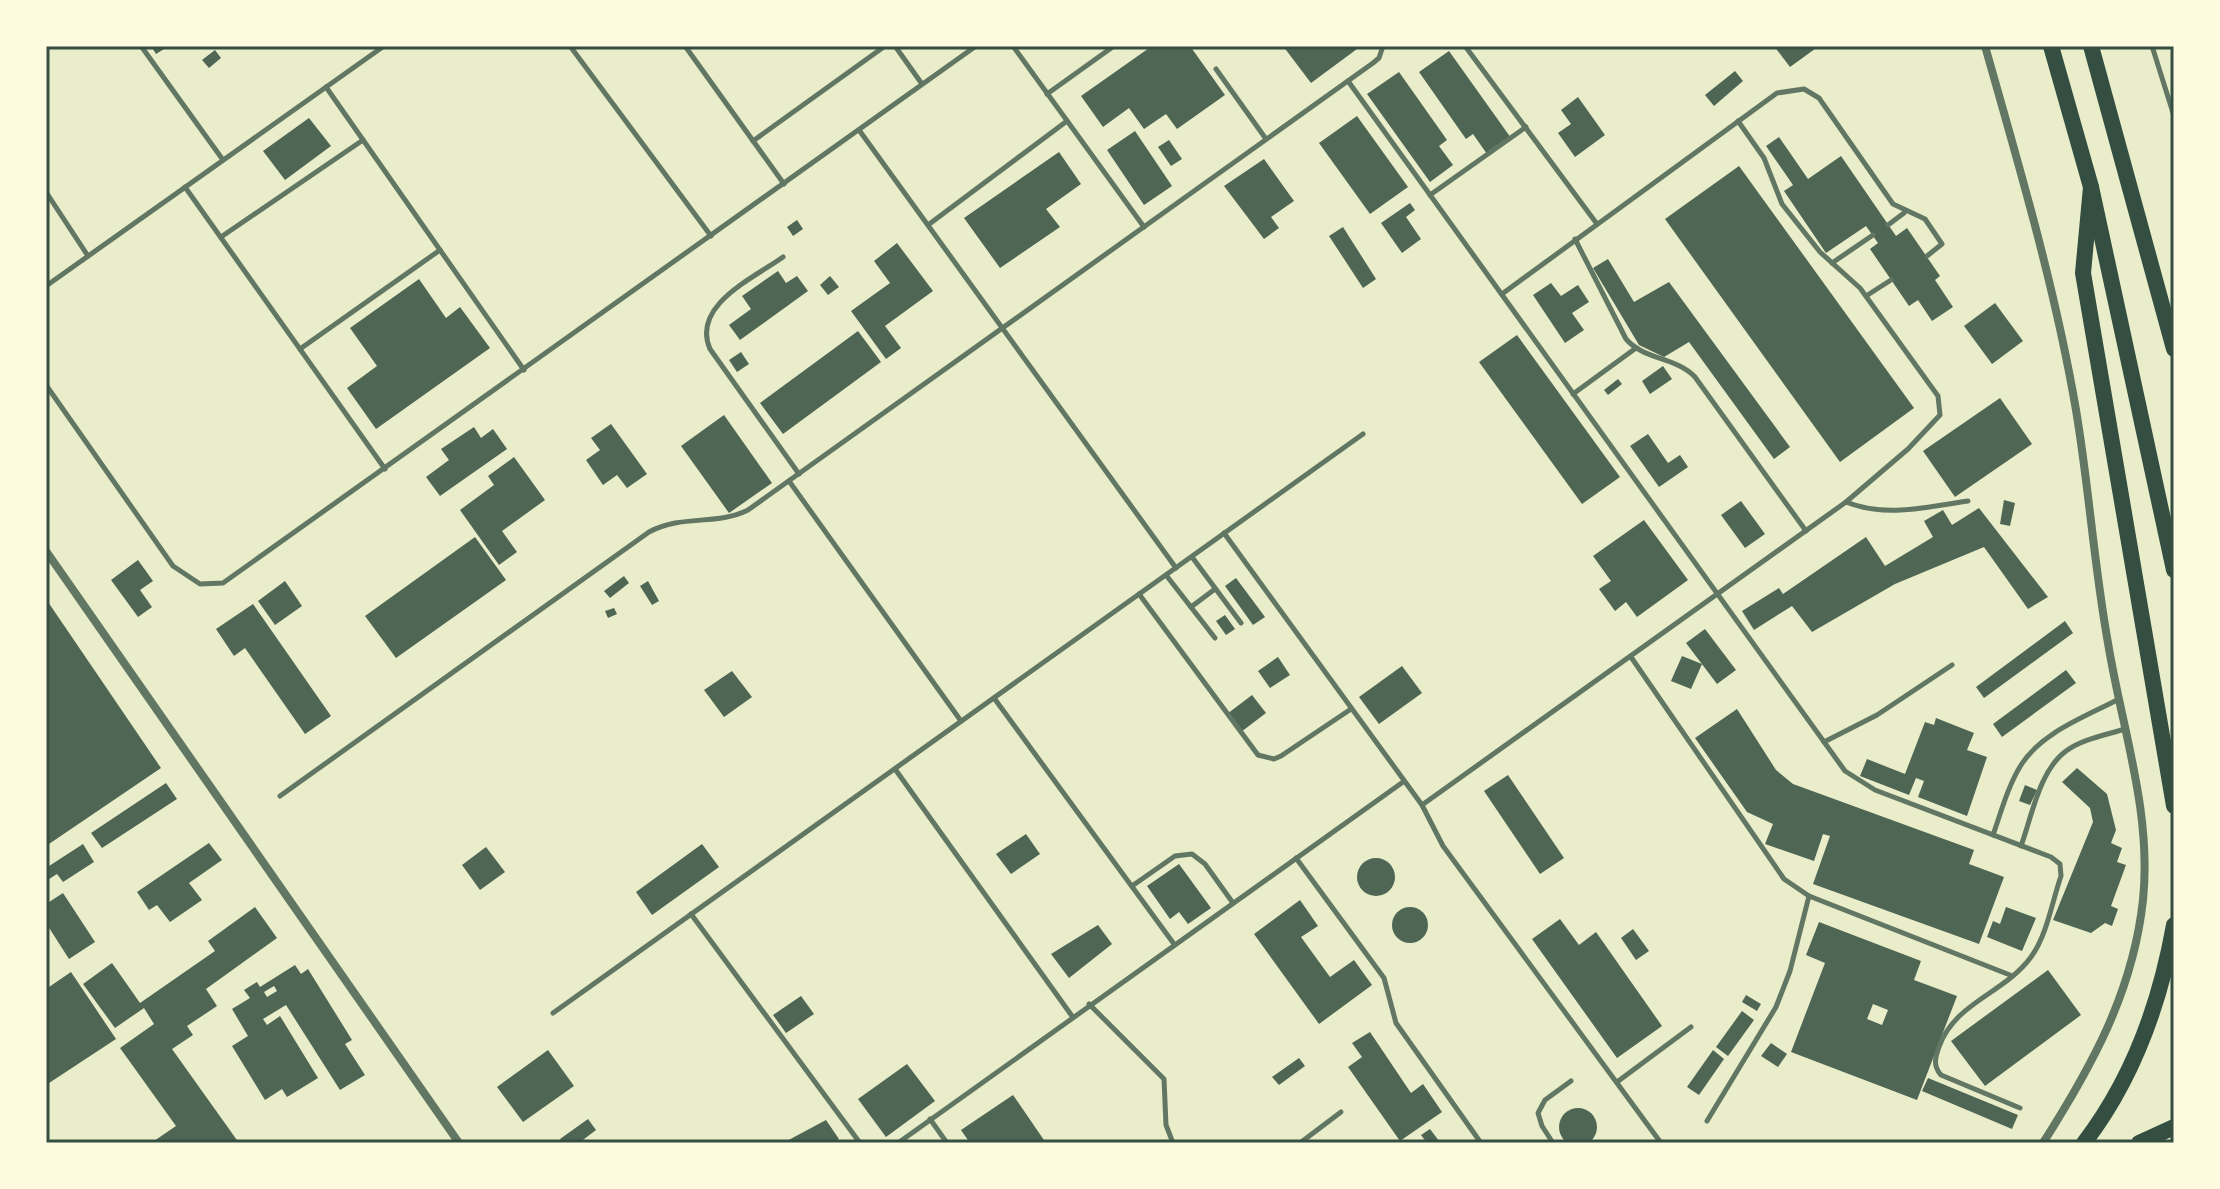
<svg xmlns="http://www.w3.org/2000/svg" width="2220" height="1189" viewBox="0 0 2220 1189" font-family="'Public Sans',sans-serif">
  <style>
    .building { fill: #4f6655; fill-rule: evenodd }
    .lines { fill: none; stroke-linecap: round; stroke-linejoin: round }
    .service { stroke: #617663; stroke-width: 5 }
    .minor { stroke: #617663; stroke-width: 8 }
    .trunk { stroke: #344e41; stroke-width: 16 }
    .neatline { fill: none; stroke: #344e41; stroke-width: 3 }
  </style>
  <rect width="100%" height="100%" fill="#e9edc9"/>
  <g class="building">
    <path d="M151,46H169L156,54Z"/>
    <path d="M1152,46H1190L1225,95L1177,129L1166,114L1144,129L1129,108L1103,127L1081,96Z"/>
    <path d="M1283,46H1355L1357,49L1311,83Z"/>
    <path d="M1774,46H1819L1790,67Z"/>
    <path d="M215,50L221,58L209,68L202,60Z"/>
    <path d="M1449,51L1511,138L1487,154L1473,134L1466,139L1419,72Z"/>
    <path d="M1735,71L1743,81L1714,106L1705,95Z"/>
    <path d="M1399,72L1447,140L1439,146L1453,165L1430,182L1367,94Z"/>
    <path d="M1578,97L1605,135L1575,157L1558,133L1571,124L1561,110Z"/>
    <path d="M1357,116L1408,187L1370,214L1319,143Z"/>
    <path d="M309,118L331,146L285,180L263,151Z"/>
    <path d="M1135,131L1172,186L1144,205L1107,150Z"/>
    <path d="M1779,137L1808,179L1841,156L1896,236L1907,228L1940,276L1935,280L1953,307L1932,321L1918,300L1909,306L1870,249L1878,243L1866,226L1826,253L1784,191L1793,185L1766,146Z"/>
    <path d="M1169,140L1182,159L1171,166L1158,147Z"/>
    <path d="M1059,152L1081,184L1046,209L1060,227L1000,268L964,218Z"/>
    <path d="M1264,159L1294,201L1271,217L1279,228L1264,239L1224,186Z"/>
    <path d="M1739,166L1914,408L1840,462L1665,219Z"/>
    <path d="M1410,203L1415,210L1406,217L1421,239L1402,253L1381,223Z"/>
    <path d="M797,220L803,229L793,236L787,227Z"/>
    <path d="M1343,227L1376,279L1363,288L1329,236Z"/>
    <path d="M897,243L933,291L885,326L901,348L886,359L851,311L890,283L874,261Z"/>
    <path d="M1608,259L1634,302L1669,282L1790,447L1774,459L1689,342L1664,357L1639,345L1593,268Z"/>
    <path d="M778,271L786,283L797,276L808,291L740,340L729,325L751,309L742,296Z"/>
    <path d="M830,276L839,287L828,295L820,285Z"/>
    <path d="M419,279L446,318L460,307L490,348L376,429L347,388L377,366L350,328Z"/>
    <path d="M1551,283L1561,296L1578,285L1589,302L1572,313L1584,330L1565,343L1533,295Z"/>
    <path d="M1995,303L2023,341L1992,364L1964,326Z"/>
    <path d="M858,331L881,362L783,434L760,403Z"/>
    <path d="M1517,335L1620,477L1582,504L1479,362Z"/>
    <path d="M741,352L749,364L737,372L729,360Z"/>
    <path d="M1663,366L1672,379L1650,394L1642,381Z"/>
    <path d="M1618,379L1622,384L1608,395L1604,390Z"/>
    <path d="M2000,398L2032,444L1955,497L1923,451Z"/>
    <path d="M724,415L772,483L729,513L681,446Z"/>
    <path d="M611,424L647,474L627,488L617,475L603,485L586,460L600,450L591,438Z"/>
    <path d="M474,427L481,438L493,429L507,449L440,496L426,477L449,460L441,449Z"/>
    <path d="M1648,434L1668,463L1680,455L1688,467L1659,487L1630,446Z"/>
    <path d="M514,457L545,500L502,531L517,552L499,565L460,510L494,485L488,476Z"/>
    <path d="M2004,500L2015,503L2010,526L2000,524Z"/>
    <path d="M1741,501L1765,534L1745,548L1721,515Z"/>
    <path d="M1979,508L2048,597L2028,609L1984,547L1895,584L1812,632L1792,606L1754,630L1742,611L1779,588L1783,594L1866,537L1885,566L1933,537L1924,521L1943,510L1952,525Z"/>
    <path d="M1644,520L1688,580L1637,617L1626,602L1615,611L1599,589L1611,581L1593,556Z"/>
    <path d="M475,537L506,580L396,658L365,616Z"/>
    <path d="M138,560L153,581L140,590L152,607L138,617L111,580Z"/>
    <path d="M624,576L629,583L610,598L604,591Z"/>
    <path d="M1236,578L1265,617L1253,625L1225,586Z"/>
    <path d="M285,581L302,606L275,625L258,601Z"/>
    <path d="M648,581L659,601L652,605L640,586Z"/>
    <path d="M46,599L161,768L46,846Z"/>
    <path d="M253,604L331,716L305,734L245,648L234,656L216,629Z"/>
    <path d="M614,608L617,614L608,618L605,611Z"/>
    <path d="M1225,615L1235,629L1226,635L1216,621Z"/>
    <path d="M2065,621L2073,633L1984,698L1976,687Z"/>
    <path d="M1705,629L1736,670L1717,684L1686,643Z"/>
    <path d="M1682,656L1702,664L1691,689L1671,681Z"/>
    <path d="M1278,657L1290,675L1270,688L1258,671Z"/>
    <path d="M1402,666L1422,693L1379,724L1359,697Z"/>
    <path d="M2066,670L2076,683L2002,737L1993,724Z"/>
    <path d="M732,671L752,697L724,717L704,690Z"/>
    <path d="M1252,695L1266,713L1241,732L1227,714Z"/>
    <path d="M1737,709L1776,770L1793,784L1974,850L1969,864L2004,877L1979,944L1813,884L1830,836L1823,834L1814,861L1765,844L1773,824L1747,812L1695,738Z"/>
    <path d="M1936,718L1974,733L1967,750L1987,757L1967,816L1918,797L1924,781L1916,778L1909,795L1860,776L1867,759L1905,774L1925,722L1934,725Z"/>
    <path d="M2077,768L2107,794L2116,830L2111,843L2122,848L2117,862L2126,865L2111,906L2118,909L2112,926L2105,923L2091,933L2053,920L2093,822L2090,808L2062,782Z"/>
    <path d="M1508,775L1564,858L1540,874L1484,791Z"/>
    <path d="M166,783L177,799L102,848L91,833Z"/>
    <path d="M2025,785L2037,790L2030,805L2019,801Z"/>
    <path d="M1026,834L1040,854L1011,874L996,854Z"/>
    <path d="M209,843L222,860L189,883L202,900L170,922L157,905L149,910L137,892Z"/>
    <path d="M83,844L94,862L63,882L57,874L46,881V868Z"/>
    <path d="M702,844L719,867L652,915L636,892Z"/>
    <path d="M486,847L505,872L480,890L462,865Z"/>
    <circle cx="1376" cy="877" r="19"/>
    <path d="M1179,864L1211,908L1188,924L1179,912L1170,919L1147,886Z"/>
    <path d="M63,893L95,942L69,959L46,923V904Z"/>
    <path d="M1300,900L1318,926L1301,937L1330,977L1354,960L1372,985L1319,1024L1254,934Z"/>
    <path d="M255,907L277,938L206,989L217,1006L187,1026L193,1035L172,1049L239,1143H151L176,1126L120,1048L154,1024L144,1008L115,1028L83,984L112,963L140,1003L215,951L208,941Z"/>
    <path d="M2006,907L2036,918L2022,951L1987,937L1993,921L2000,924Z"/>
    <circle cx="1410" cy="925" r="18"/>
    <path d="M1560,919L1579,945L1596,932L1662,1026L1617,1058L1532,939Z"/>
    <path d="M1819,922L1921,961L1914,980L1957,996L1917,1100L1791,1052L1825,963L1806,955ZM1873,1004L1888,1010L1882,1025L1867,1019Z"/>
    <path d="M1098,925L1112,944L1069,978L1051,954Z"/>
    <path d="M1633,929L1649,951L1636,960L1621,938Z"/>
    <path d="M295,965L301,974L308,969L352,1040L345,1044L365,1075L340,1090L286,1005L263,1019L267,1025L280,1016L318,1078L287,1097L282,1089L265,1100L232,1046L248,1036L232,1009L250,998L244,990L257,982L260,987ZM274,986L277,991L267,997L264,992Z"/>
    <path d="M2048,970L2081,1015L1985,1086L1951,1041Z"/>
    <path d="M71,972L116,1039L46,1085V989Z"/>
    <path d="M1746,995L1761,1004L1757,1011L1742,1002Z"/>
    <path d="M801,996L814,1014L786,1033L773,1015Z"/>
    <path d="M1742,1011L1754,1020L1728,1056L1716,1047Z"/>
    <path d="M1370,1032L1411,1093L1423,1084L1442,1112L1400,1141L1348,1067L1362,1057L1352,1043Z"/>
    <path d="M1771,1043L1787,1054L1778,1067L1761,1056Z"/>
    <path d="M548,1050L574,1086L523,1122L497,1087Z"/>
    <path d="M1713,1050L1724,1059L1699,1095L1687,1087Z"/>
    <path d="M1299,1058L1305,1066L1279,1085L1272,1077Z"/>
    <path d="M907,1064L935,1101L886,1137L858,1099Z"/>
    <path d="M1928,1078L2018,1115L2012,1129L1922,1091Z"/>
    <path d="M1013,1095L1046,1143H970L961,1130Z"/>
    <circle cx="1578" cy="1127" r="19"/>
    <path d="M588,1119L596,1130L579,1143H563L560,1139Z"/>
    <path d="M826,1120L839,1139L833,1143H783Z"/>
    <path d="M1430,1129L1439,1141L1436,1143H1427L1421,1135Z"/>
  </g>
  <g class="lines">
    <g class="service">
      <path d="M141,46L223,160"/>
      <path d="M570,46L711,236"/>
      <path d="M685,46L784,184"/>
      <path d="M895,46L922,84"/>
      <path d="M1013,46L1144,227"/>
      <path d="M1465,46L1597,224"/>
      <path d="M2152,46L2174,116"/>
      <path d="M1216,69L1266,139"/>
      <path d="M1348,81L1845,771L1875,790L2051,857L2060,864L2061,876C2052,902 2047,935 2031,957C2004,994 1955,1002 1939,1047C1935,1058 1933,1066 1941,1075L2020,1108"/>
      <path d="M326,87L524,370"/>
      <path d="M1047,94L1114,46"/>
      <path d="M859,130L1176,568"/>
      <path d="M753,141L885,46"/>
      <path d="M185,187L385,469"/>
      <path d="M46,192L88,256"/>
      <path d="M1430,195L1526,127"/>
      <path d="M928,225L1067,121"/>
      <path d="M1888,225L1904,213"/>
      <path d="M221,237L363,140"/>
      <path d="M1575,239L1626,339C1644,360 1676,357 1695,377L1806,531"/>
      <path d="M783,257C754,278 691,305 710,349L799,474"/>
      <path d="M1832,263L1873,235"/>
      <path d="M46,286L384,46"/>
      <path d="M1502,294L1777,93L1804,89L1819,98L1893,204L1925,219L1942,244L1927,256"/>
      <path d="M1866,296L1891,280"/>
      <path d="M300,349L440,250"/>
      <path d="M46,385L173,566L200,584L223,583L976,46"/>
      <path d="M1573,394L1636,348"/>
      <path d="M789,481L961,721"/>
      <path d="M1846,502C1886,518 1926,507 1968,501"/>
      <path d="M1224,533L1422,805L1443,846L1661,1143"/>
      <path d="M1192,557L1241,623"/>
      <path d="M1166,575L1215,638"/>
      <path d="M1139,594L1258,755L1274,759L1281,756L1351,709"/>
      <path d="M1191,607L1215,589"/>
      <path d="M1631,657L1784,879L1809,896L2010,975"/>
      <path d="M994,698L1174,944"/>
      <path d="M1824,742L1877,715L1952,665"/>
      <path d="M895,769L1072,1016"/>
      <path d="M280,796L649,532C683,514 716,526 748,510L1373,63L1379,58L1383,46"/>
      <path d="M1422,805L1846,502L1908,449L1940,415L1938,396L1860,288L1820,252L1782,204L1764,158L1738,121"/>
      <path d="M1993,835C2001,812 2008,786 2021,765C2042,732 2085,717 2119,699"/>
      <path d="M2021,846C2032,816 2039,771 2066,751C2082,739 2106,735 2125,729"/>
      <path d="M1296,858L1384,978L1396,1023L1481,1143"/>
      <path d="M1132,886L1175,856L1192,854L1205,864L1233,903"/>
      <path d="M691,914L860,1143"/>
      <path d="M1089,1004L1164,1079L1166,1125L1173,1143"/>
      <path d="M553,1013L1363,434"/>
      <path d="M1617,1082L1691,1027"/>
      <path d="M930,1119L947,1143"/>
      <path d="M1707,1121L1776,1007L1790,971L1809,896"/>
      <path d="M898,1143L1403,782"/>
      <path d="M1300,1143L1341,1112"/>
      <path d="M1553,1143L1542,1126L1538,1113L1545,1100L1571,1081"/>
    </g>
    <g class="minor">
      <path d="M1985,46C2019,166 2055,287 2076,410C2089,487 2094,566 2108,643C2122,729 2152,812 2143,900C2133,992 2092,1066 2043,1143"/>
      <path d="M46,551L459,1143"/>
    </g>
    <g class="trunk">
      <path d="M2051,46L2091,187L2174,570"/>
      <path d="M2091,46L2174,349"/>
      <path d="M2091,187L2083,273L2174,806"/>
      <path d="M2084,1143C2133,1079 2160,1004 2174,925"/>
      <path d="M2139,1143L2174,1127"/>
    </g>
  </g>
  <rect width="2220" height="1189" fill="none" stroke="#fefae0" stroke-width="96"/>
  <rect x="48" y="48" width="2124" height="1093" class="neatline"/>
</svg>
